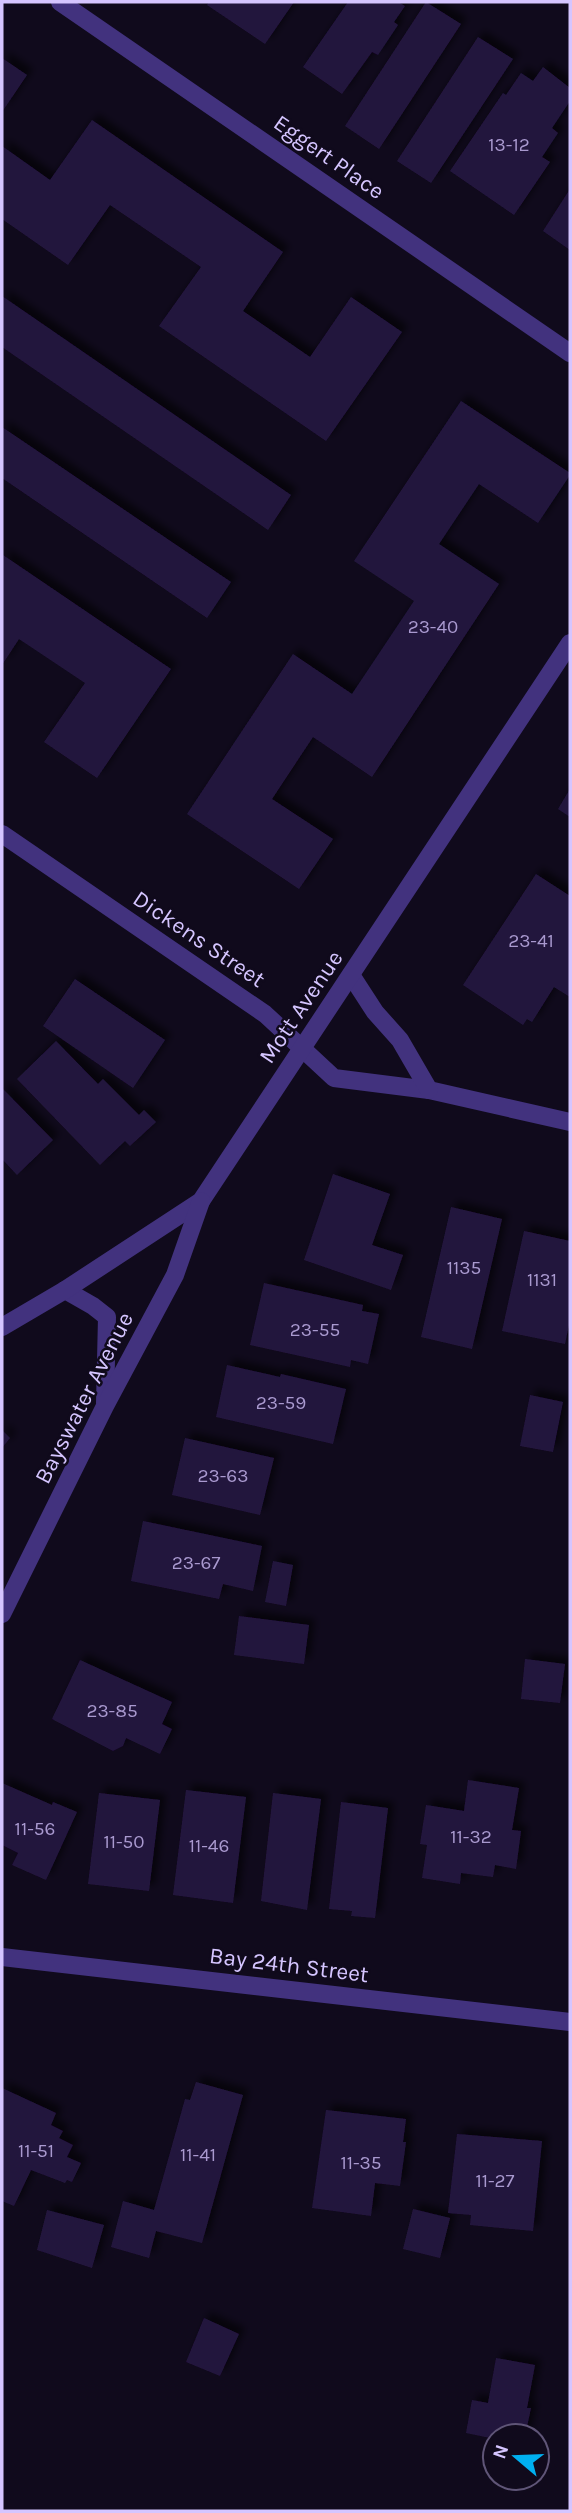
<svg xmlns="http://www.w3.org/2000/svg" width="572" height="2513" viewBox="0 0 572 2513" font-family="Karla,sans-serif">
  <style>
    .building { fill: #24153e; filter: url(#shadow) }
    .lines { fill: none; stroke-linecap: round; stroke-linejoin: round }
    .minor { stroke: #42327e; stroke-width: 18 }
    .labels { text-anchor: middle; dominant-baseline: central; stroke-width: 5; stroke-linejoin: round; paint-order: stroke }
    .number-label { font-size: 19px; fill: #a999cf }
    .street-label { font-size: 23px; fill: #d5c5ff; stroke: #100a1c }
  </style>
  <defs>
    <filter id="shadow"><feDropShadow dx="6" dy="-6" stdDeviation="3.5" flood-color="#0009"/></filter>
  </defs>
  <rect width="100%" height="100%" fill="#100a1c"/>
  <g class="building">
    <path d="M209,2H294L265,44L207,5Z"/>
    <path d="M348,2H398L405,6L394,22L398,25L378,55L372,52L342,94L303,67Z"/>
    <path d="M426,2L461,24L379,149L345,126Z"/>
    <path d="M478,37L513,59L431,183L397,161Z"/>
    <path d="M2,58L27,75L2,112Z"/>
    <path d="M543,67L570,88V101L552,128L558,133L542,157L550,162L514,215L450,171L503,93L506,95L521,73L533,81Z"/>
    <path d="M92,120L283,252L243,311L310,357L351,297L402,332L326,441L159,326L201,267L110,205L68,265L2,219V146L50,180Z"/>
    <path d="M570,189V250L543,231Z"/>
    <path d="M2,296L291,495L268,530L2,347Z"/>
    <path d="M461,401L570,473V475L538,523L479,484L439,544L499,584L372,777L313,737L272,799L333,839L299,889L187,814L293,654L352,694L414,601L354,561Z"/>
    <path d="M2,427L231,582L207,618L2,478Z"/>
    <path d="M3,555L171,669L97,778L44,742L85,683L19,639L2,665Z"/>
    <path d="M570,789V817L558,809Z"/>
    <path d="M536,874L570,896V997L554,987L532,1022L527,1019L523,1025L463,985Z"/>
    <path d="M75,979L165,1040L133,1088L43,1026Z"/>
    <path d="M56,1041L98,1084L103,1079L139,1115L144,1110L156,1122L130,1146L125,1141L100,1165L17,1079Z"/>
    <path d="M2,1088L53,1140L17,1175L2,1159Z"/>
    <path d="M333,1174L390,1194L372,1245L403,1255L391,1290L304,1260Z"/>
    <path d="M451,1207L502,1219L472,1349L421,1337Z"/>
    <path d="M524,1231L570,1241V1320L565,1344L502,1331Z"/>
    <path d="M264,1283L363,1305L362,1311L379,1314L368,1364L351,1360L350,1367L250,1345Z"/>
    <path d="M227,1365L280,1377L281,1374L346,1389L333,1444L216,1417Z"/>
    <path d="M530,1395L563,1402L553,1452L520,1446Z"/>
    <path d="M2,1430L10,1438L2,1448Z"/>
    <path d="M185,1438L274,1458L260,1515L172,1495Z"/>
    <path d="M143,1521L262,1546L253,1591L223,1584L219,1599L131,1581Z"/>
    <path d="M273,1561L293,1565L286,1606L265,1602Z"/>
    <path d="M239,1616L309,1625L304,1664L234,1655Z"/>
    <path d="M525,1659L565,1664L560,1703L521,1699Z"/>
    <path d="M80,1660L172,1702L162,1724L172,1729L160,1754L126,1738L123,1746L113,1751L52,1719Z"/>
    <path d="M468,1780L519,1788L512,1830L521,1831L516,1869L495,1865L493,1877L461,1873L460,1884L422,1878L427,1845L420,1844L426,1805L464,1811Z"/>
    <path d="M2,1783L52,1805L53,1802L77,1812L46,1880L12,1865L18,1853L2,1845Z"/>
    <path d="M186,1790L246,1797L233,1903L173,1895Z"/>
    <path d="M99,1793L160,1800L149,1891L88,1884Z"/>
    <path d="M273,1793L321,1799L307,1910L261,1901Z"/>
    <path d="M341,1802L388,1808L375,1918L351,1916L352,1911L329,1909Z"/>
    <path d="M196,2082L243,2095L202,2243L156,2231L149,2258L111,2247L123,2201L154,2210L185,2099L190,2100Z"/>
    <path d="M2,2088L56,2113L51,2125L63,2131L59,2138L73,2145L67,2157L81,2163L72,2182L67,2180L65,2183L31,2170L14,2206L2,2201Z"/>
    <path d="M326,2110L406,2119L403,2142H406L400,2186L375,2183L371,2216L312,2208Z"/>
    <path d="M457,2134L542,2141L533,2231L470,2225L471,2215L448,2213Z"/>
    <path d="M413,2209L450,2218L440,2258L403,2249Z"/>
    <path d="M47,2210L104,2225L92,2268L37,2250Z"/>
    <path d="M204,2318L239,2334L220,2376L186,2362Z"/>
    <path d="M496,2358L535,2365L527,2408H531L525,2436H495V2439L466,2433L472,2400L488,2403Z"/>
  </g>
  <g class="lines">
    <g class="minor">
      <path d="M60,2L570,353"/>
      <path d="M2,834L265,1014L334,1078L429,1090L570,1122"/>
      <path d="M351,975L375,1012L400,1040L429,1090"/>
      <path d="M65,1290L93,1306L107,1317L105,1403"/>
      <path d="M2,1327L65,1290L201,1201L570,643"/>
      <path d="M2,1614L105,1406L175,1275L201,1201"/>
      <path d="M2,1957L570,2022"/>
    </g>
  </g>
  <g class="labels">
    <g class="number-label">
      <text x="509" y="145">13-12</text>
      <text x="433" y="627">23-40</text>
      <text x="531" y="941">23-41</text>
      <text x="464" y="1268">1135</text>
      <text x="542" y="1280">1131</text>
      <text x="315" y="1330">23-55</text>
      <text x="281" y="1403">23-59</text>
      <text x="223" y="1476">23-63</text>
      <text x="196" y="1563">23-67</text>
      <text x="112" y="1711">23-85</text>
      <text x="35" y="1829">11-56</text>
      <text x="471" y="1837">11-32</text>
      <text x="124" y="1842">11-50</text>
      <text x="209" y="1846">11-46</text>
      <text x="36" y="2151">11-51</text>
      <text x="198" y="2155">11-41</text>
      <text x="361" y="2163">11-35</text>
      <text x="495" y="2181">11-27</text>
    </g>
    <g class="street-label">
      <text transform="translate(329 157) rotate(35)">Eggert Place</text>
      <text transform="translate(199 939) rotate(34)">Dickens Street</text>
      <text transform="translate(301 1007) rotate(-56)">Mott Avenue</text>
      <text transform="translate(84 1398) rotate(-63)">Bayswater Avenue</text>
      <text transform="translate(289 1965) rotate(7)">Bay 24th Street</text>
    </g>
  </g>
  <rect width="572" height="2513" fill="none" stroke="#d5c5ff" stroke-width="7"/>
  <g transform="translate(516 2457) rotate(289)"><circle r="33" fill="#100a1c" stroke="#5f5577" stroke-width="2"/>
  <path d="M0-5L12 26L0 18L-12 26Z" fill="#00b0f0"/>
  <text y="-10" font-size="19" font-weight="bold" text-anchor="middle" fill="#d5c5ff">N</text>
  </g>
</svg>
